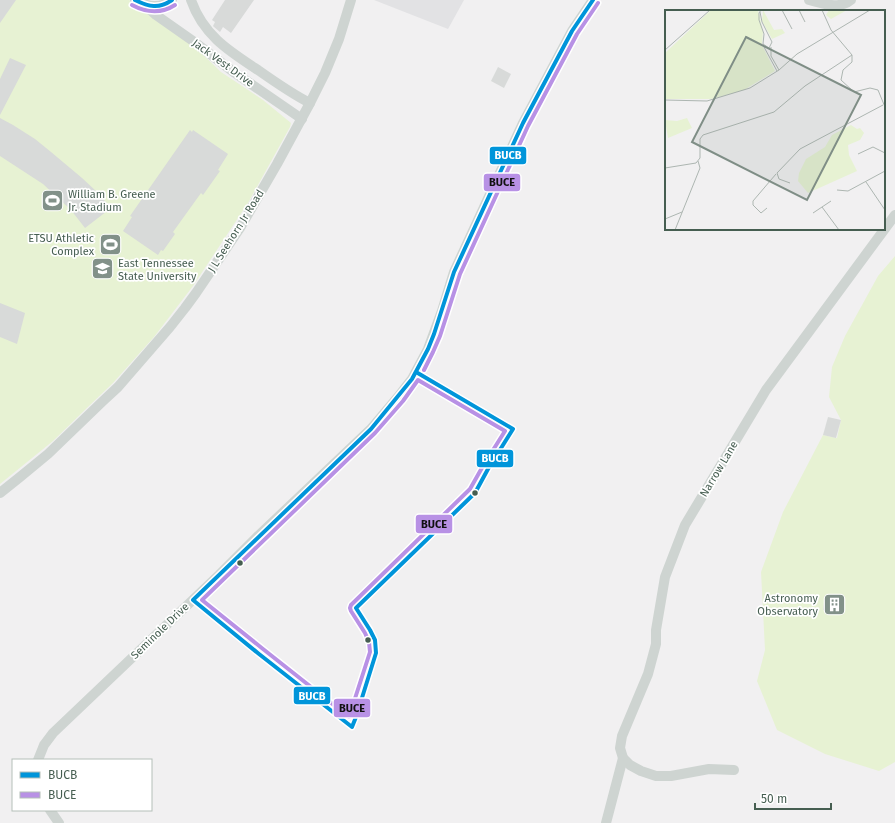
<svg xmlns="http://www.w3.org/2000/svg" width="895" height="823" viewBox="0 0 895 823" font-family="'Fira Sans',sans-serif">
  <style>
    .education { fill: #e2e2e4 }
    .green { fill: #e7f2d3 }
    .building { fill: #d8dad9 }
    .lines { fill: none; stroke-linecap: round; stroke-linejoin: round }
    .street { stroke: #ced4d1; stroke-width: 10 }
    .bus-1-casing { stroke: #fff; stroke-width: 7 }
    .bus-2-casing { stroke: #fff; stroke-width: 7 }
    .bus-1 { stroke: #0095da; stroke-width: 4 }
    .bus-2 { stroke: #b891e5; stroke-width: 4 }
    .bus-dot { fill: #465e51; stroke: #fff; stroke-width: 1.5 }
    .labels { text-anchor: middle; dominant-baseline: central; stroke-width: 3.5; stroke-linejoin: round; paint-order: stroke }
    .street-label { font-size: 11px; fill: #465e51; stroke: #fff }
    .poi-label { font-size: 11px; fill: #465e51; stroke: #fff; text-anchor: start }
    .inset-road { fill: none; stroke: #adb6b1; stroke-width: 1 }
    .view { fill: #7f8e86; fill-opacity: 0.15; stroke: #7f8e86; stroke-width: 2 }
    .inset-edge { fill: none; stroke: #465e51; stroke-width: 2 }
    .line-badge { stroke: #fff; stroke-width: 1.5 }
    .badge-label { font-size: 11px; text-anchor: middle; font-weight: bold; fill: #fff }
    .pale-badge-label { font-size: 11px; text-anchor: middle; font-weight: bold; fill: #111 }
  </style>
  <rect width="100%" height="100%" fill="#f1f0f1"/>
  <path class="education" d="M374,0H464L448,29Z"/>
  <g class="green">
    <path d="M0,0H129L191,43L221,72L263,100L291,123L290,127L248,203L193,286L154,337L113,383L90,405L53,441L0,484Z"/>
    <path d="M895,256V762L879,771L825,754L777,730L757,681L765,650L761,572L783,512L823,435L837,438L841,420L829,397L832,367L845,336L878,276Z"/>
  </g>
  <g class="building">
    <path d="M0,0H16L0,23Z"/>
    <path d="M225,0H254L231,33L223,27L220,32L214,27L213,26L215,22L212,20Z"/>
    <path d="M10,58L26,65L0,115V79Z"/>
    <path d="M498,67L511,74L504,88L491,81Z"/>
    <path d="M0,118L13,125L35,139L51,152L82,178L97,192L111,208L85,228L71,210L43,184L0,156Z"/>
    <path d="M190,130L192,132L193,130L228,154L218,170L220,171L203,195L201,193L173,232L175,234L163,251L161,250L158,255L123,231L132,217L130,216Z"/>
    <path d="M0,303L25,313L17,344L0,337Z"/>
    <path d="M828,417L841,420L836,438L823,435Z"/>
    <path d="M825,596L844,599L842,612L823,610Z"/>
  </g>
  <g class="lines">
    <g class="street">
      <path d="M135,0C148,7 160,9 172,0"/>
      <path d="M191,0C203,35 229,51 258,70C275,82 292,94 310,103"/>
      <path d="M809,0C822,3 839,10 851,0"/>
      <path d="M145,5L156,15L193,41L235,73L302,119"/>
      <path d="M0,493L20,477L48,454L103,401L118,387L170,327L185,308L196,293L240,228L277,164L310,103L325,73L339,39L351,0"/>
      <path d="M38,760L44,745L53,733L219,575L257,537L371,429L398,397L412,379L428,349L442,311L454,272L523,123L572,31L593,0"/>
      <path d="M734,770L709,769L671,776H656L641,771L630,765L623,758L620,748L622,736L648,674L656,644V630L665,577L685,525L766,390L895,215"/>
      <path d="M50,810L59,823"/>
      <path d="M606,823L623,758"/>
    </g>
    <defs>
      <g id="bus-1">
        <path d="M135,0C149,7 159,9 172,0"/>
        <path d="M416,372L513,429L488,469L475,493L356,608L370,630L375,640L376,653L356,717L352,727L259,654L193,600L371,429L412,379L428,349L434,334L454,272L523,123L572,31L593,0"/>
      </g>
      <g id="bus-2">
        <path d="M132,5C147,13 161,14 175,5"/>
        <path d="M424,370L433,352L440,336L460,274L528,126L577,34L598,3"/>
        <path d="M418,380L505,431L483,466L470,489L351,605L350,608L351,611L365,633L369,642L370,652L349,717L263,649L202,600L375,433L403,401Z"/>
      </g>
    </defs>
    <use href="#bus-1" class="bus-1-casing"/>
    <use href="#bus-2" class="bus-2-casing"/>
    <use href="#bus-1" class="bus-1"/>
    <use href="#bus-2" class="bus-2"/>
  </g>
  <defs>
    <symbol id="stadium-square" viewBox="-11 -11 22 22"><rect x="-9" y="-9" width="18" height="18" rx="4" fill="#829189" stroke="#fff"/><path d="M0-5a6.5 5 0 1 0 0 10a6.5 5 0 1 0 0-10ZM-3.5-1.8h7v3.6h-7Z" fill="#fff"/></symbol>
    <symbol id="university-square" viewBox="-11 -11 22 22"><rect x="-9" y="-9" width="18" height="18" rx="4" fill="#829189" stroke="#fff"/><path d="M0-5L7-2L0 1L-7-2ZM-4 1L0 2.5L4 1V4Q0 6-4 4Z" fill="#fff"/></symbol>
    <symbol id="building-square" viewBox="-11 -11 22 22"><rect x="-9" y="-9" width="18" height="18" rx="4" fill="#829189" stroke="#fff"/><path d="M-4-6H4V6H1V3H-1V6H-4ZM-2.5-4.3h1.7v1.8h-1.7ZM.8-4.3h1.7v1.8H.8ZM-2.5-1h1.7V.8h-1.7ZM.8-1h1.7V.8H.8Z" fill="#fff"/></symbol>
  </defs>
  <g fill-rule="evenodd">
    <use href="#stadium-square" x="40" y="188" width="25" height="25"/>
    <use href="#stadium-square" x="98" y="232" width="25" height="25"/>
    <use href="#university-square" x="90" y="256" width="25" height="25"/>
    <use href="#building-square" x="822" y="592" width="25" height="25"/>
  </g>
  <g class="bus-dot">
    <circle cx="475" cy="493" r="3.5"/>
    <circle cx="240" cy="563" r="3.5"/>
    <circle cx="368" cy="640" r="3.5"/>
  </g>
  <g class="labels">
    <g class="street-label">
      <text transform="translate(223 63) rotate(36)">Jack Vest Drive</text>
      <text transform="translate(236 231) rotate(-58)">J L Seehorn Jr Road</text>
      <text transform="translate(719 469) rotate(-59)">Narrow Lane</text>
      <text transform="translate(160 631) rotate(-44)">Seminole Drive</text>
    </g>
    <g class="poi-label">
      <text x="68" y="194">William B. Greene<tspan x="68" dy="13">Jr. Stadium</tspan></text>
      <text x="94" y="238" text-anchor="end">ETSU Athletic<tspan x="94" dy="13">Complex</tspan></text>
      <text x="118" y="263">East Tennessee<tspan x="118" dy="13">State University</tspan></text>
      <text x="818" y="598" text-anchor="end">Astronomy<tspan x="818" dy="13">Observatory</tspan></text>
    </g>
  </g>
  <g transform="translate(665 10)">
    <rect width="220" height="220" fill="#f1f0f1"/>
    <path d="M46,0H93L98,21L97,35L110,61L79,80L46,89H0V43ZM98,0L109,20L117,19L120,23L107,29L97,11ZM164,0H182L166,9L161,5ZM22,108L27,118L3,128L0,110L12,111ZM186,115L192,119L195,118L199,123L195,130L183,135L184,145L192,161L143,183L133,171L134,163L141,149L160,137L167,125Z" fill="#e7f2d3"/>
    <path class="inset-road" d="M117,0L127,19M134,0L140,12M157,0L166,20L187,45M95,2L97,12L107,32L104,38L98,34L99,24L94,10V3L96,0M99,37L112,61M106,37V46L114,60M0,40L45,0M187,45V52L178,60L176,70L189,82L205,78L213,80L220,97M0,90L42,91L85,78L114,60L132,44L205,0M193,144L208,137L220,143M0,158L31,153L35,148V129L38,125L109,102L140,76L187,45M201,172L220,200M125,173L114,169L112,163L135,139L218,95M172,180L183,181L220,161M157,197L174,220M102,198L96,203L88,195V191L111,164M148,203L166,191M0,209L17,202M10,220L35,158L33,151"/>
    <path class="view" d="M81,27L196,85L142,190L27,132Z"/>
    <rect width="220" height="220" class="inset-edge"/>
  </g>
  <g class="line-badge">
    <rect x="489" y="146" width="38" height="19" rx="4" fill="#0095da"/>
    <rect x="483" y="173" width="38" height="19" rx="4" fill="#b891e5"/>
    <rect x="476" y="449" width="38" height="19" rx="4" fill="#0095da"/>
    <rect x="415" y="514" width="38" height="20" rx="4" fill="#b891e5"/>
    <rect x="293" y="686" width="38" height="19" rx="4" fill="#0095da"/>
    <rect x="333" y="698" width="38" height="20" rx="4" fill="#b891e5"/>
  </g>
  <g class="badge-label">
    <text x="508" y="159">BUCB</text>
    <text x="495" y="462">BUCB</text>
    <text x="312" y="700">BUCB</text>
  </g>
  <g class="pale-badge-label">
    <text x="502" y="186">BUCE</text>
    <text x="434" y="528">BUCE</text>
    <text x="352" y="712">BUCE</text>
  </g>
  <rect x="12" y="759" width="140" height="52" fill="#ffffff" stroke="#b5bfb9"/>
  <rect x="20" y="772" width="20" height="6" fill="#0095da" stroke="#b5bfb9"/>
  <text x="48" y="779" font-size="12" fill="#465e51">BUCB</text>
  <rect x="20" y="792" width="20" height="6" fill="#b891e5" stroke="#b5bfb9"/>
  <text x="48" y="799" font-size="12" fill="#465e51">BUCE</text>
  <path d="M755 803v6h76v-6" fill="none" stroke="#465e51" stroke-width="2"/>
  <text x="761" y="803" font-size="12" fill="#465e51" stroke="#ffffff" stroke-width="3" paint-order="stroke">50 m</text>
</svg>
